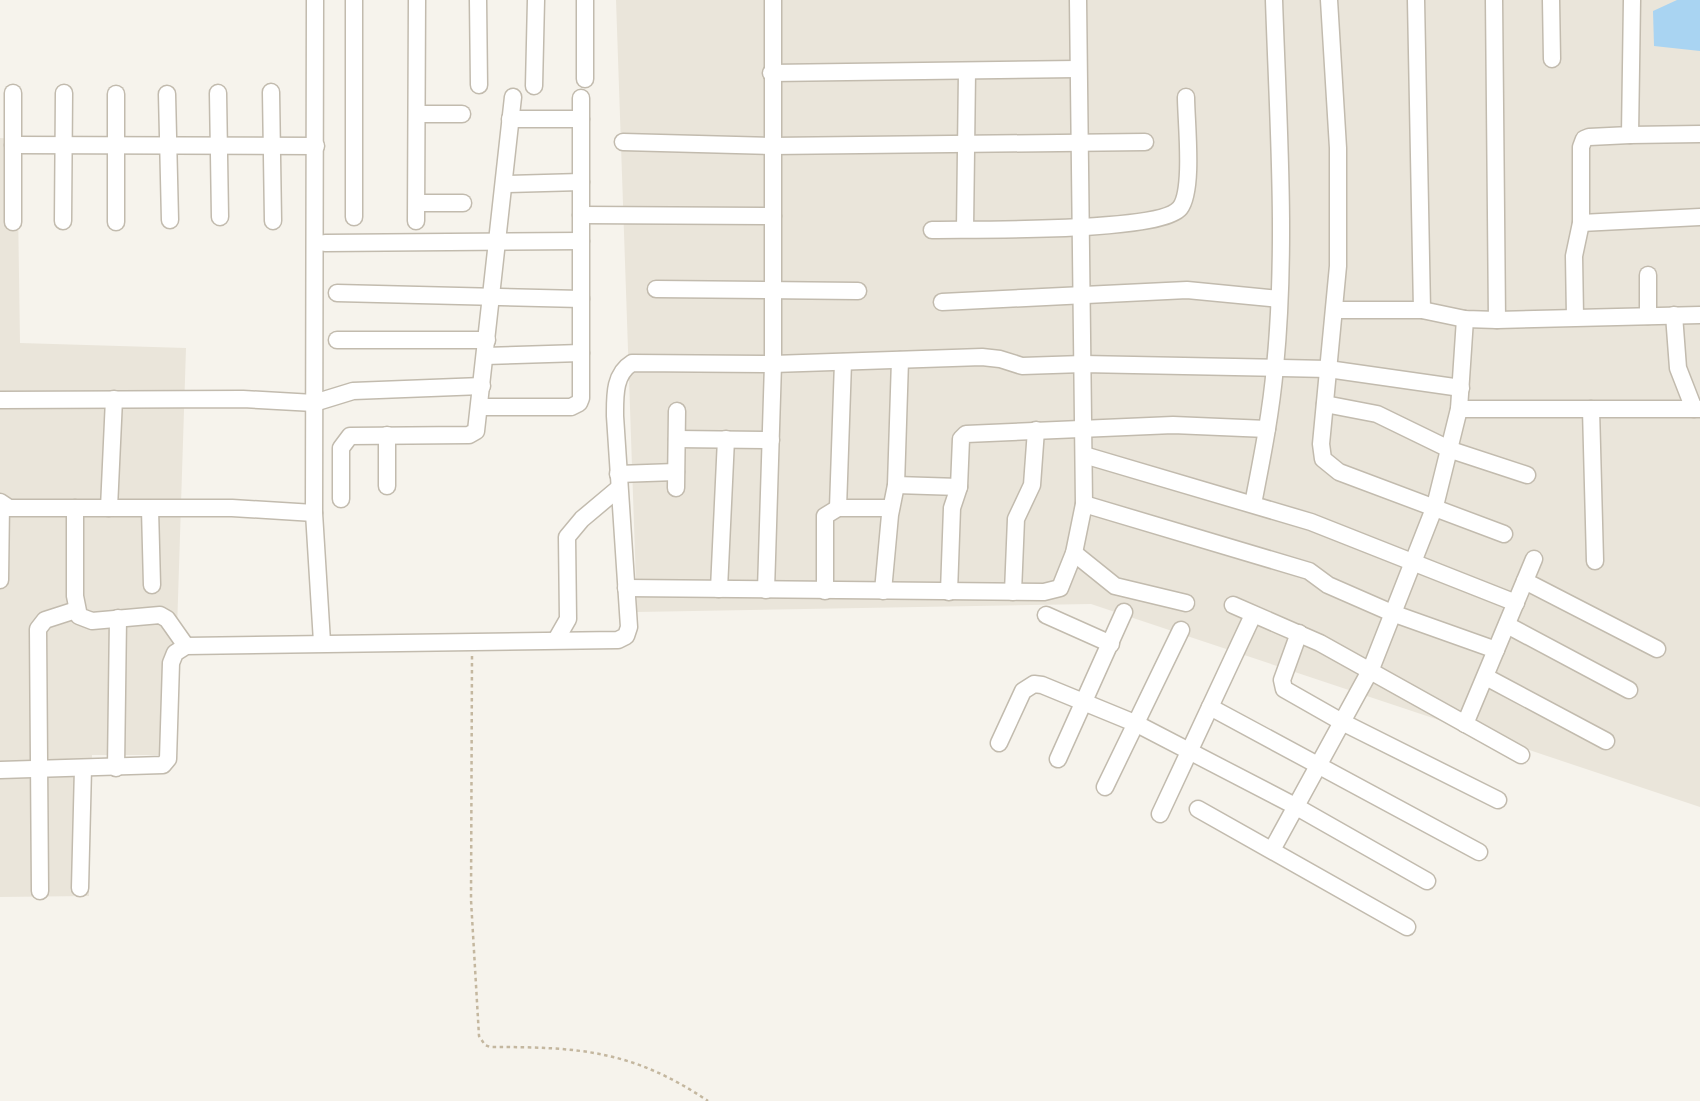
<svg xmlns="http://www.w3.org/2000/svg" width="1700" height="1101" viewBox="0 0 1700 1101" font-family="Lato,sans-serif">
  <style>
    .residential { fill: #eae5da }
    .water { fill: #a9d4f2 }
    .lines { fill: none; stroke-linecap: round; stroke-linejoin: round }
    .minor-casing { stroke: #c2bbae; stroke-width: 19 }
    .path { stroke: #c4b79f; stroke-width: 2.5; stroke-dasharray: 3.5 3.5; stroke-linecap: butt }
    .minor { stroke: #fff; stroke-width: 16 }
  </style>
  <rect width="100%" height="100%" fill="#f6f3ec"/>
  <g class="residential">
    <path d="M616,0H1700V807L1091,604L637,612Z"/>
    <path d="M0,138L17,139L20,343L186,348L173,755H92L89,896L0,897Z"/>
  </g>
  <path class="water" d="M1677,0H1700V51L1654,46L1653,11Z"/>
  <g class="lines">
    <defs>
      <g id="minor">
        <path d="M315,0L314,513L322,642"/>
        <path d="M354,0V217"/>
        <path d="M478,0L479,85"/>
        <path d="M585,0V79"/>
        <path d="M1329,0L1338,148V266L1321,444L1323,459L1339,472L1504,534"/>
        <path d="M1416,0L1422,310"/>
        <path d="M1494,0L1497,320"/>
        <path d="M1551,0L1552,59"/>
        <path d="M771,73L1077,69"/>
        <path d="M534,86L536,0"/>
        <path d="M271,92L273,221"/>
        <path d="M13,93V222"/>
        <path d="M218,93L220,217"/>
        <path d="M116,94V222"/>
        <path d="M167,94L170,220"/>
        <path d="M418,114H462"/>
        <path d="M510,119H581"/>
        <path d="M1630,135L1700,134"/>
        <path d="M623,142L771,146L1145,142"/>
        <path d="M13,145L316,146"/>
        <path d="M504,184L581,182"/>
        <path d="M417,203H463"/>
        <path d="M581,215L773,216"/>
        <path d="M63,221L64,93"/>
        <path d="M416,221L417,0"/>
        <path d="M1581,223L1700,217"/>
        <path d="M965,229L967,72"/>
        <path d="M932,230C972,229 1160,233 1180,208C1194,190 1186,121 1186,97"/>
        <path d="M325,243L581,241"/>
        <path d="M656,289L858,291"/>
        <path d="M337,293L581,299"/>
        <path d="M942,302L1187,290L1279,299"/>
        <path d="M1335,310H1422L1465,319L1497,320L1700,315"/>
        <path d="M1674,315L1678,368L1694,409"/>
        <path d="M1648,316V275"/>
        <path d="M1575,317L1574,256L1581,223V147L1584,139L1589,137L1630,135L1632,0"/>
        <path d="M337,340H487"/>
        <path d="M485,356L581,353"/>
        <path d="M0,400L243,399L314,403L353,391L482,386"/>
        <path d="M1325,404L1377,414L1451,450L1527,475"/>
        <path d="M480,407H571L579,403L581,398V98"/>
        <path d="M1459,409H1700"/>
        <path d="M1591,409L1595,561"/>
        <path d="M387,435V486"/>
        <path d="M677,439L771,440"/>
        <path d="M1084,455L1311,522L1516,603"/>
        <path d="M618,474L676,472"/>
        <path d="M896,485L959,487"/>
        <path d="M676,488L677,411"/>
        <path d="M341,499V448L350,436L469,435L476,431L513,97"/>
        <path d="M0,502L9,508H232L314,513"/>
        <path d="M1084,504L1309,571L1328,585L1392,613L1496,650"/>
        <path d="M1253,504C1262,458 1271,413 1275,367C1287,245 1278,122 1274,0"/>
        <path d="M75,508V596L79,616L92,621L160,615L167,619L186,646"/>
        <path d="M109,508L114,399"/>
        <path d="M838,508L843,362"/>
        <path d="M150,509L152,585"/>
        <path d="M1074,553L1115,586L1186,603"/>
        <path d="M0,580L1,504"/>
        <path d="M1525,581L1657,649"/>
        <path d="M626,588L1044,592L1060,588L1074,553L1084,504L1078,0"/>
        <path d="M719,589L726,439"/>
        <path d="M766,590L773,364V0"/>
        <path d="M825,591V516L838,508H891"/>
        <path d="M883,591L890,515L896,485L900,360"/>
        <path d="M949,592L952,508L959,487L961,439L966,434L1173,425L1267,429"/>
        <path d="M1013,592L1016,519L1032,485L1036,430"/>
        <path d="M1233,605L1320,643L1521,755"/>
        <path d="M1046,615L1111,644"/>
        <path d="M1507,625L1629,690"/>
        <path d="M1299,633L1282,680L1284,689L1342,722L1498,800"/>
        <path d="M556,640L568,619L567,537L582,519L619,488"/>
        <path d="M1486,677L1606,741"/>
        <path d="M1210,707L1479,852"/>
        <path d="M1465,724L1534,559"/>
        <path d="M999,743L1023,691L1034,684L1042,685L1137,724L1295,806L1427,881"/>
        <path d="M1058,759L1124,612"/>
        <path d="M116,768L118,618"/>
        <path d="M0,770L163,765L168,759L171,663L175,653L186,646L618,640L626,636L629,627L615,416C615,396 614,374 632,363L773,364L982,357L1000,359L1022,366L1083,364L1328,369L1461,388"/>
        <path d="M1105,787L1181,630"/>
        <path d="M1198,809L1407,927"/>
        <path d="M1160,814L1253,615"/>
        <path d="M1272,850L1371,669L1435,506L1459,409L1465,319"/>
        <path d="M80,888L83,768"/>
        <path d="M40,891L38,629L45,620L76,610"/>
      </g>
    </defs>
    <use href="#minor" class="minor-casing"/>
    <path class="path" d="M472,656L471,900L479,1036L485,1045L490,1047C579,1047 632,1050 708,1101"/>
    <use href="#minor" class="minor"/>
  </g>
</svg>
